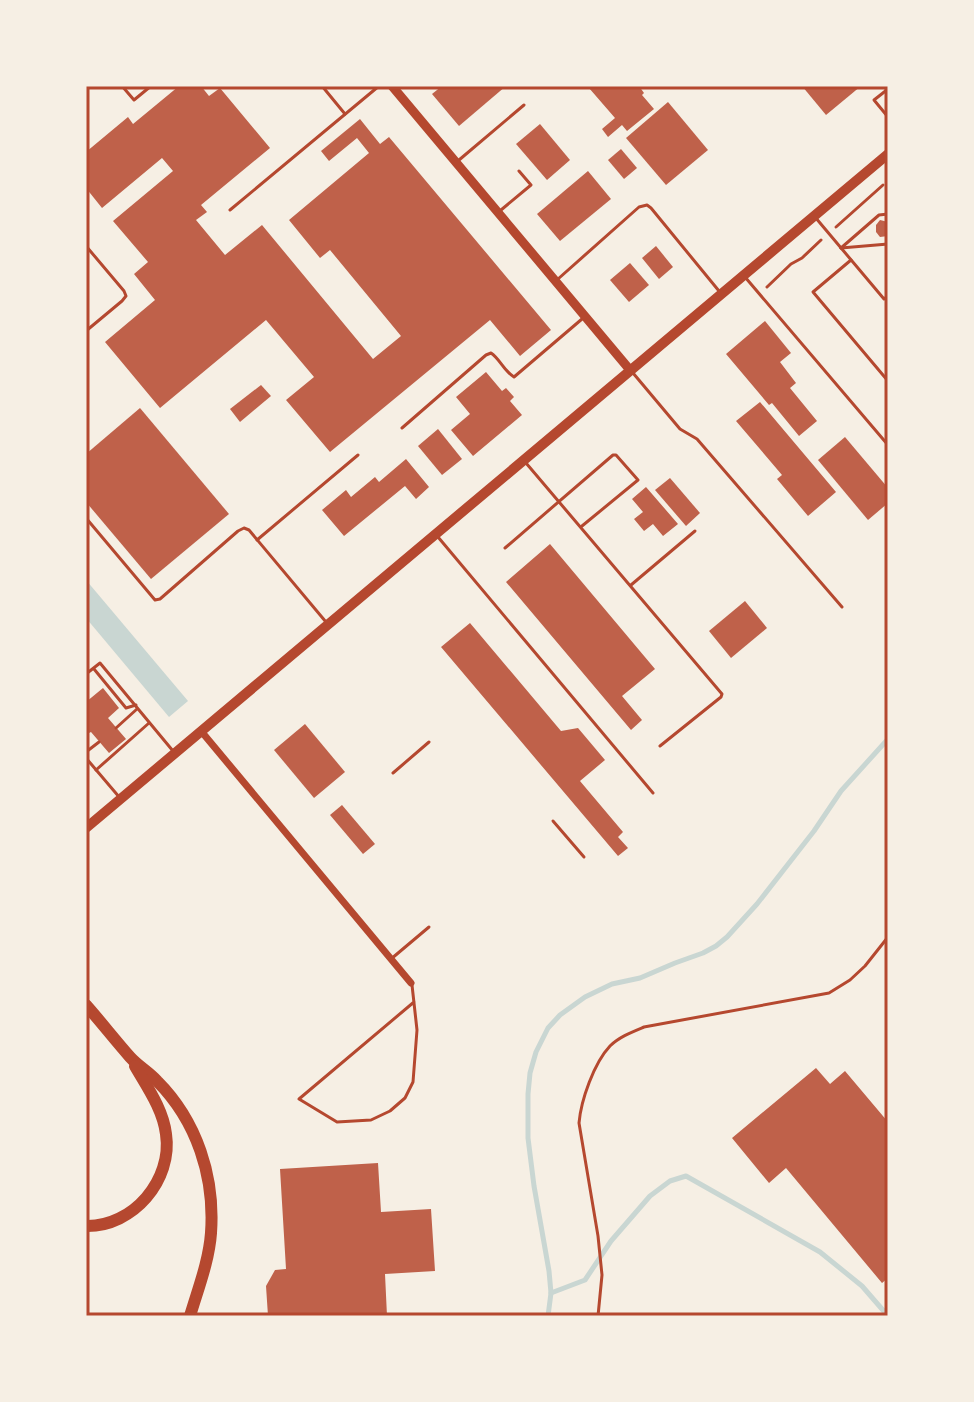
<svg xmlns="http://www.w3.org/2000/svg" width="974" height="1402" viewBox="0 0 974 1402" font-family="Karla,sans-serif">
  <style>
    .water { fill: #c9d6d2 }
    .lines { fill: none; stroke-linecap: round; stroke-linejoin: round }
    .stream { stroke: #c9d6d2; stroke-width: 5 }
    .building { fill: #bf614a }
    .path { stroke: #b5482f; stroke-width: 3 }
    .service { stroke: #b5482f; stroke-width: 3 }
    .minor { stroke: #b5482f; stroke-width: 7 }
    .tertiary { stroke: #b5482f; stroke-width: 9 }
    .secondary { stroke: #b5482f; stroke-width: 10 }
    .motorway { stroke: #b5482f; stroke-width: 12 }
    .neatline { fill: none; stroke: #b5482f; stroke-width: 3 }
  </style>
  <rect width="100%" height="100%" fill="#f6efe4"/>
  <path class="water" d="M86,580L188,701L169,717L86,618Z"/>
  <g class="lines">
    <g class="stream">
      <path d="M551,1293L585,1280L611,1241L650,1196L670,1181L686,1176L820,1252L862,1286L888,1316"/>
      <path d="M548,1316L551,1293L549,1271L534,1186L528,1138V1094L530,1073L536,1052L548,1028L560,1015L585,997L612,984L640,978L675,963L703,953L716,946L727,937L757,904L814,831L841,791L888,739"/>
    </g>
  </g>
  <g class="building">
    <path d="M179,86H201L209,96L220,88L270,148L201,205L207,212L196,220L225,255L262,225L373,359L401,336L330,250L320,258L289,220L369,153L357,138L329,161L321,151L360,119L380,144L389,137L551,330L520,356L490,320L330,452L286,400L314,377L266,320L160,408L105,342L155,300L134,274L148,262L113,221L173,171L162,158L102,208L86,188V152L128,117L133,124Z"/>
    <path d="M442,86H506L459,126L432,94Z"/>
    <path d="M591,86H639L644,93L642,95L654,109L627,131L622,125L608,137L602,129L615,118L589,88Z"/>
    <path d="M802,86H861L826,115Z"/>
    <path d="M668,102L708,150L666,185L626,138Z"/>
    <path d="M540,124L570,160L547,180L516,144Z"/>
    <path d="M621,149L637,168L624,179L608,160Z"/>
    <path d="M588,171L611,199L560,241L537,214Z"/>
    <path d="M880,220L888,222V236L880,237L876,232V225Z"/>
    <path d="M656,246L673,267L659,279L642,258Z"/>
    <path d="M630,263L649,285L629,302L610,280Z"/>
    <path d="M765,321L791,353L780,362L796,383L790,388L817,421L799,436L772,403L769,405L726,354Z"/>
    <path d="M486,372L502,391L506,388L514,397L510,401L522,415L473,456L451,430L470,414L456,397Z"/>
    <path d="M261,385L271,396L240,422L230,409Z"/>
    <path d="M760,402L836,492L808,516L777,479L782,475L736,421Z"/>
    <path d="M140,408L229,514L151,579L86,502V454Z"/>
    <path d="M438,429L462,459L442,475L418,446Z"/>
    <path d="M845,437L888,488V503L868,520L818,460Z"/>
    <path d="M406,459L429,487L416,499L405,486L344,536L322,510L346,490L351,497L375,477L379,482Z"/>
    <path d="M670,478L700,513L686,526L655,490Z"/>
    <path d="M646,487L678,524L663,536L653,524L644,531L634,519L643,512L632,499Z"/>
    <path d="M550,544L655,669L622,696L642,720L631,730L506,582Z"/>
    <path d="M745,601L767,628L731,658L709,631Z"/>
    <path d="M470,623L561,731L578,728L605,760L580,781L623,832L618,837L628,848L618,856L441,647Z"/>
    <path d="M103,688L119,708L108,718L126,739L109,753L91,732L89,733L86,729V702Z"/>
    <path d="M305,724L345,772L314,798L274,750Z"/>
    <path d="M342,805L375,844L363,854L330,815Z"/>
    <path d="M816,1068L830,1084L845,1071L888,1122V1278L882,1283L786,1168L769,1183L732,1138Z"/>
    <path d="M378,1163L381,1212L431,1209L435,1271L385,1274L387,1316H268L266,1286L275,1270L286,1269L280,1169Z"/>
  </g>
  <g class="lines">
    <g class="path">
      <path d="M836,227L883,185"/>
      <path d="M767,287L791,264L802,258L821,240"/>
      <path d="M598,1316L602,1275L598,1236L579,1123C581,1100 594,1063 610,1046C619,1037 632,1032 644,1027L829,993L850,980L865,966L888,937"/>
    </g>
    <g class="service">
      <path d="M122,86L134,100L151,86"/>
      <path d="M322,86L345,114"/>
      <path d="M888,89L874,100L888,117"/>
      <path d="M459,160L524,105"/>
      <path d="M230,210L379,86"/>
      <path d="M501,210L531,185L519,171"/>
      <path d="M815,217L884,299L888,296"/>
      <path d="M86,246L124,291L126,296L122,301L86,331"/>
      <path d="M841,248L879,215L888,214"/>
      <path d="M841,248L888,244"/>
      <path d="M851,260L813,292L888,381"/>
      <path d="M745,277L888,445"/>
      <path d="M558,279L639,207L647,205L651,208L719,291"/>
      <path d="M633,373L680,429L697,439L842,607"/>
      <path d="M402,428L486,355L491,353C500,359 504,371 514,377L582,319"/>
      <path d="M526,463L722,694L721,697L660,746"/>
      <path d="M86,518L155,600L160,599L238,531L244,528L249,530L326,622"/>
      <path d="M438,537L653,793"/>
      <path d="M257,540L358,455"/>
      <path d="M505,548L613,455H616L638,480L582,526"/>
      <path d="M631,585L695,531"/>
      <path d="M94,669L126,708L136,705"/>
      <path d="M86,674L100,663L173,751"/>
      <path d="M116,728L137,709"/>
      <path d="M86,752L99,742"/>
      <path d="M86,758L120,798"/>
      <path d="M96,770L149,723"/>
      <path d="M393,773L429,742"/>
      <path d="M553,821L584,857"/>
      <path d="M391,959L429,927"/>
      <path d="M412,985L417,1030L413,1082L405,1098L390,1111L371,1120L337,1122L299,1099L414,1002"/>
    </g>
    <path class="minor" d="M201,731L411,983"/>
    <path class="tertiary" d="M392,86L630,370"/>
    <path class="secondary" d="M86,828L888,154"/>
    <g class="motorway">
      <path d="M86,1005C101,1022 115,1040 130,1057C138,1066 149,1072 157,1081C197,1121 215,1177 211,1233C209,1261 198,1289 190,1316"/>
      <path d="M86,1226C133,1227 173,1180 166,1134C163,1109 147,1087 135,1066"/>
    </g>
  </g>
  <rect width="974" height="1402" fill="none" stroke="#f6efe4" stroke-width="176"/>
  <rect x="88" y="88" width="798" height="1226" class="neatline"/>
</svg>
